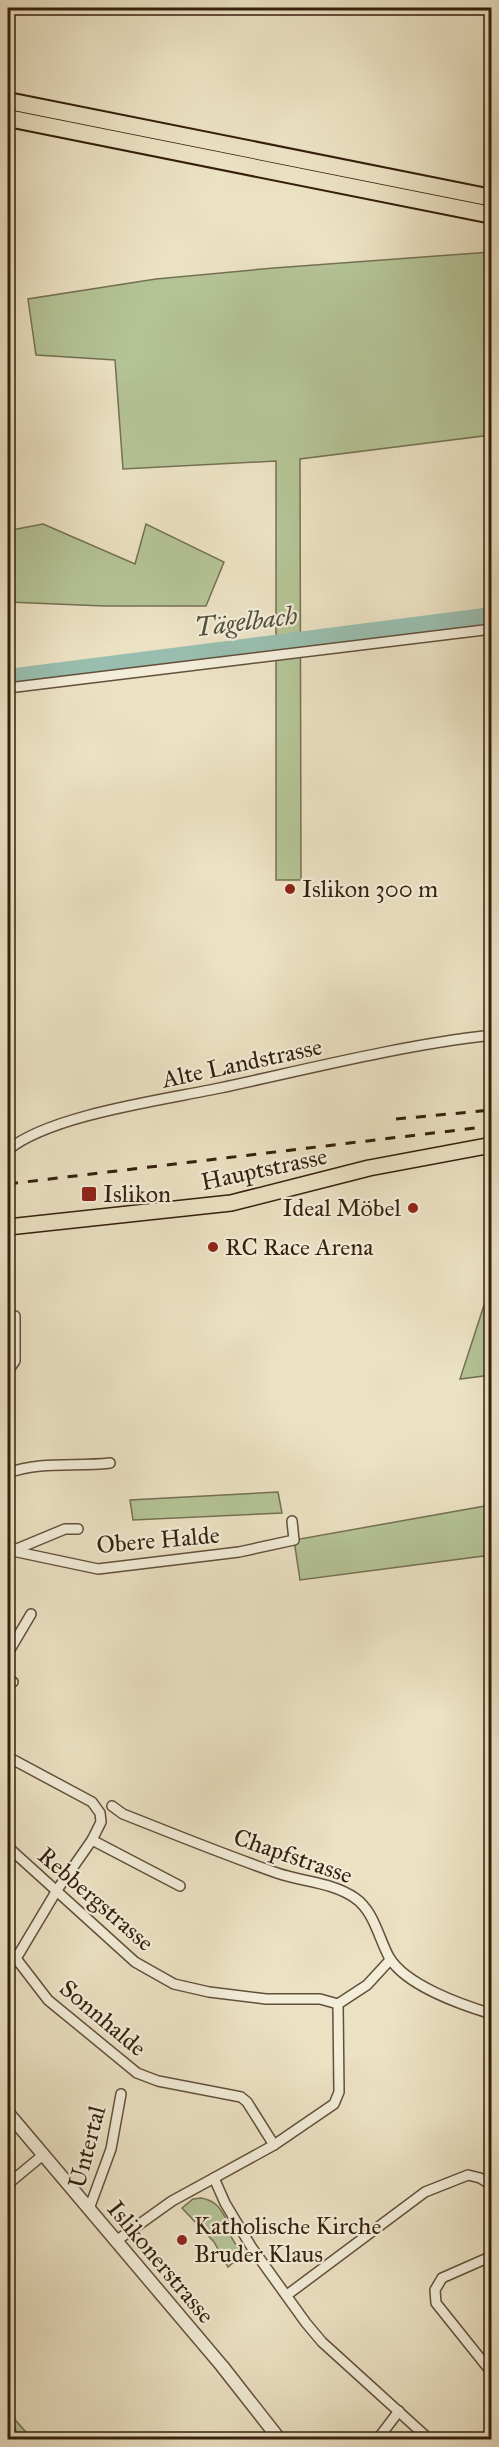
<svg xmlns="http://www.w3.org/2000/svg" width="499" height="2447" viewBox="0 0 499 2447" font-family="'IM FELL Great Primer',serif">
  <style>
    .green { fill: #b4c396; stroke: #747152; stroke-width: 1.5 }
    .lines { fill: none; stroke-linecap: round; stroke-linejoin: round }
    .stream { stroke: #717e6e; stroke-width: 3 }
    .river { stroke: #99beaf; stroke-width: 16 }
    .minor-casing { stroke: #62503a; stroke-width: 12 }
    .tertiary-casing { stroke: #62503a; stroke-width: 15 }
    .primary-casing { stroke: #351f0d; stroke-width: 18 }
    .motorway-casing { stroke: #351f0d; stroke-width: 20 }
    .minor { stroke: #f2ecd8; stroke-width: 9 }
    .tertiary { stroke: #f2ecd8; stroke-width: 12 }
    .primary { stroke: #ebe1c3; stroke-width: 15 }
    .motorway { stroke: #ebe1c3; stroke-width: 16 }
    .rail { stroke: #351f0d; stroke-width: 3; stroke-dasharray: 10 10; stroke-linecap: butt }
    .poi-dot { fill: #8f2418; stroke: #f2ecd8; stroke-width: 2 }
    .labels { text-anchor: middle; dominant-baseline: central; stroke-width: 4.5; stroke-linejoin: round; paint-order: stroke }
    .poi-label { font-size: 24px; fill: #351f0d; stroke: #f2ecd8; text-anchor: start }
    .street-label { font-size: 24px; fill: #351f0d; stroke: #f2ecd8 }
    .water-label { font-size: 26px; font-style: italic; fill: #534f3e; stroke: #f2ecd8 }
  </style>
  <rect width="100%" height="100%" fill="#ebe1c3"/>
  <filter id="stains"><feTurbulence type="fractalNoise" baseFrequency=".00333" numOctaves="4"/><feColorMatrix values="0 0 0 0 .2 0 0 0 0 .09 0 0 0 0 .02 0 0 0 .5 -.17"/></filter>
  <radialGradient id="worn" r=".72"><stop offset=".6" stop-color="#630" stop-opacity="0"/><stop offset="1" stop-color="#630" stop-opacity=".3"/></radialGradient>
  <g class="green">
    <path d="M491,252V435L300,459L301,880H276V461L123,469L115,360L36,355L28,299L156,279L274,268Z"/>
    <path d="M43,524L135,564L146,524L224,562L206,606H104L8,602V534L12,530Z"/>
    <path d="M491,1231V1375L460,1379L485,1302L487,1235Z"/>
    <path d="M278,1492L282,1513L133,1520L130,1500Z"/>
    <path d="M491,1505V1555L300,1580L294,1540Z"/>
    <path d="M201,2198C218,2201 221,2210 229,2224L226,2228L242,2255L228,2267L214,2242L182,2208L193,2199Z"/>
    <path d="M8,2411L11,2415L32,2439H8Z"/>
  </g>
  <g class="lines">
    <path class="stream" d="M8,2420L13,2425L18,2440"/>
    <path class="river" d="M8,677L492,615"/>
    <defs>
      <g id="minor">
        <path d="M8,688L492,629"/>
        <path d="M8,1150C50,1115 163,1100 220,1088C308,1069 402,1045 492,1035"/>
        <path d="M8,1371L15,1361V1316"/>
        <path d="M8,1473C41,1461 75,1467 110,1463"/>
        <path d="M8,1550L98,1569L239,1552L294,1540L292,1521"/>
        <path d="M12,1551L65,1529H78"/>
        <path d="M8,1653L31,1614"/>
        <path d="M8,1679L13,1682"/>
        <path d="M8,1757L92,1802L100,1813L101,1822L92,1840L57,1890L17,1957"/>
        <path d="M112,1806L123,1814C174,1834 225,1855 277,1873C303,1882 332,1882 355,1898C374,1911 379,1939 389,1957C405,1985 462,2005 492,2014"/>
        <path d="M92,1840L180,1886"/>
        <path d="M8,1847L135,1962L174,1984L209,1992L266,1999H320L338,2004"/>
        <path d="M8,1948L48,2000L137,2073L158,2081L241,2097L247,2102L274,2145"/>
        <path d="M214,2178L274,2145L334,2104L339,2092L338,2004L367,1985L390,1960"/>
        <path d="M8,2184L43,2155"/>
        <path d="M89,2209L111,2149L121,2094"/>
        <path d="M116,2241L172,2201L214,2178L225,2203L252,2248L306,2323L322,2342L430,2440"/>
        <path d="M492,2256L442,2278L435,2290L436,2303L492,2373"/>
        <path d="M287,2295L425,2192L468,2175L480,2178L488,2183L492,2189"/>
        <path d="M377,2440L399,2411"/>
      </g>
      <path id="tertiary" d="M8,2113L222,2366L280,2440"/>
      <path id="primary" d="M8,1227L231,1203L369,1168L492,1145"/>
      <g id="motorway">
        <path d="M8,101L492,198"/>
        <path d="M8,118L492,215"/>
      </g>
    </defs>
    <use href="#minor" class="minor-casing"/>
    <use href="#tertiary" class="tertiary-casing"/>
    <use href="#primary" class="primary-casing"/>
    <use href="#motorway" class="motorway-casing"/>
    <use href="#minor" class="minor"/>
    <use href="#tertiary" class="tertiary"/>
    <use href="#primary" class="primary"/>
    <use href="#motorway" class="motorway"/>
    <g class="rail">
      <path d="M396,1119L492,1110"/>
      <path d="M8,1184L492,1126"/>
    </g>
  </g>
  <g class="poi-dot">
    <circle cx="290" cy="889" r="6"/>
    <rect x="81" y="1186" width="16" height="16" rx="3"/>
    <circle cx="413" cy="1208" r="6"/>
    <circle cx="213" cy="1247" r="6"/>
    <circle cx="182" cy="2240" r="6"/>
  </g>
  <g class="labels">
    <g class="poi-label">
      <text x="302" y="889">Islikon 300 m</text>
      <text x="103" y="1194">Islikon</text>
      <text x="401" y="1208" text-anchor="end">Ideal Möbel</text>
      <text x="225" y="1247">RC Race Arena</text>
      <text x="194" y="2226">Katholische Kirche<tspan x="194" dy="28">Bruder Klaus</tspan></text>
    </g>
    <g class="street-label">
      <text transform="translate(242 1063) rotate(-12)">Alte Landstrasse</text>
      <text transform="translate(264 1169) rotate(-12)">Hauptstrasse</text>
      <text transform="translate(158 1540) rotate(-5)">Obere Halde</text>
      <text transform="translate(293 1856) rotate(19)">Chapfstrasse</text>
      <text transform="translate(96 1899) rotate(41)">Rebbergstrasse</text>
      <text transform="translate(103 2018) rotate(40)">Sonnhalde</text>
      <text transform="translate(87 2147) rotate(-75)">Untertal</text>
      <text transform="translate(161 2262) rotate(50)">Islikonerstrasse</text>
    </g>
    <g class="water-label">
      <text transform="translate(246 621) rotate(-7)">Tägelbach</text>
    </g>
  </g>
  <rect width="499" height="2447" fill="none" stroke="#ebe1c3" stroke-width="30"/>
  <rect x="9" y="9" width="481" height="2429" fill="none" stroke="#351f0d" stroke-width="3"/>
  <rect x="15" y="15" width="469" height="2417" fill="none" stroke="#351f0d" stroke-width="1.5"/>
  <rect width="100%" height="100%" filter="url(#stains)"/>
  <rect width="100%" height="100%" fill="url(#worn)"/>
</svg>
